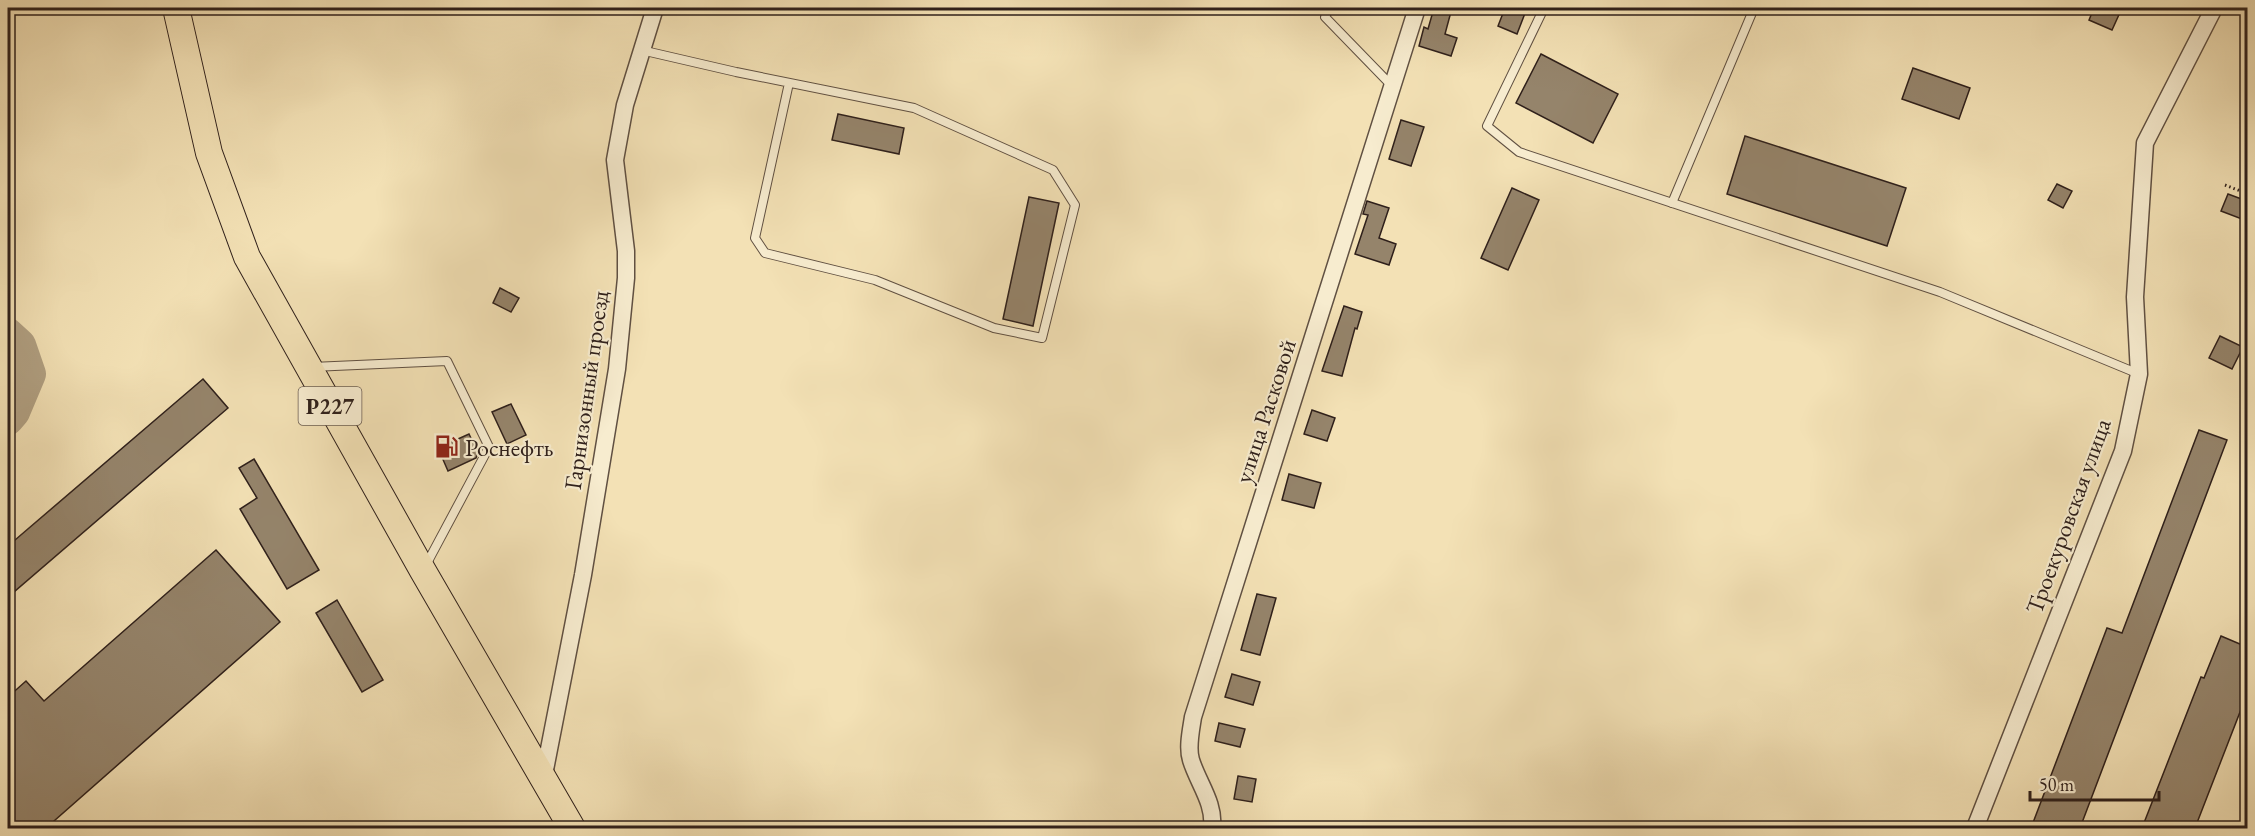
<svg xmlns="http://www.w3.org/2000/svg" width="2255" height="836" viewBox="0 0 2255 836" font-family="'EB Garamond',serif">
  <style>
    .lines { fill: none; stroke-linecap: round; stroke-linejoin: round }
    .river { stroke: #b09f81; stroke-width: 32 }
    .building { fill: #95846b; stroke: #2f201b; stroke-width: 1.5 }
    .lane-casing { stroke: #605042; stroke-width: 10 }
    .street-casing { stroke: #605042; stroke-width: 19 }
    .primary-casing { stroke: #2f201b; stroke-width: 28 }
    .path { stroke: #2f201b; stroke-width: 3; stroke-dasharray: 1.5 3; stroke-linecap: butt }
    .lane { stroke: #f7eccf; stroke-width: 8 }
    .street { stroke: #f7eccf; stroke-width: 16 }
    .primary { stroke: #f3e1b5; stroke-width: 26 }
    .labels { text-anchor: middle; dominant-baseline: central; stroke-width: 4.5; stroke-linejoin: round; paint-order: stroke }
    .shield { fill: #f7eccf; stroke: #6b5d51; stroke-width: 1.5 }
    .shield-label { font-size: 22px; font-weight: bold; fill: #2f201b }
    .street-label { font-size: 24px; fill: #2f201b; stroke: #f7eccf }
    .poi-label { font-size: 24px; fill: #2f201b; stroke: #f7eccf; text-anchor: start }
  </style>
  <rect width="100%" height="100%" fill="#f3e1b5"/>
  <filter id="stains"><feTurbulence type="fractalNoise" baseFrequency=".00333" numOctaves="4"/><feColorMatrix values="0 0 0 0 .2 0 0 0 0 .09 0 0 0 0 .02 0 0 0 .5 -.17"/></filter>
  <radialGradient id="worn" r=".72"><stop offset=".6" stop-color="#630" stop-opacity="0"/><stop offset="1" stop-color="#630" stop-opacity=".3"/></radialGradient>
  <g class="lines">
    <path class="river" d="M8,334L20,345L30,374L14,412L8,419"/>
  </g>
  <g class="building">
    <path d="M1434,8H1452L1445,34L1457,38L1451,56L1419,46L1424,27L1428,29Z"/>
    <path d="M1505,8H1527L1517,34L1498,26Z"/>
    <path d="M2094,8H2122L2112,30L2089,20Z"/>
    <path d="M1541,54L1618,94L1593,143L1516,103Z"/>
    <path d="M1913,68L1970,88L1959,119L1902,99Z"/>
    <path d="M838,114L904,128L899,154L832,140Z"/>
    <path d="M1401,120L1424,127L1411,166L1389,159Z"/>
    <path d="M1745,136L1906,188L1887,246L1727,194Z"/>
    <path d="M2057,184L2072,191L2063,208L2048,200Z"/>
    <path d="M1512,188L1539,200L1508,270L1481,258Z"/>
    <path d="M2228,194L2247,201V221L2221,211Z"/>
    <path d="M1029,197L1059,203L1033,326L1003,319Z"/>
    <path d="M1367,201L1389,208L1379,238L1396,244L1389,265L1355,254L1368,215L1363,214Z"/>
    <path d="M500,288L519,298L511,312L493,303Z"/>
    <path d="M1344,306L1362,312L1357,329L1355,328L1342,376L1322,371Z"/>
    <path d="M2220,336L2243,347L2232,369L2209,358Z"/>
    <path d="M203,379L228,408L8,597V546Z"/>
    <path d="M511,404L526,435L507,444L492,412Z"/>
    <path d="M1312,410L1335,418L1327,441L1304,434Z"/>
    <path d="M2199,430L2227,440L2080,828H2031L2107,628L2122,633Z"/>
    <path d="M469,434L478,453L476,458L448,471L438,448Z"/>
    <path d="M254,459L319,570L287,589L240,509L257,498L239,468Z"/>
    <path d="M1289,474L1321,483L1314,508L1282,500Z"/>
    <path d="M216,550L280,622L46,828H8V697L26,681L44,701Z"/>
    <path d="M1257,594L1276,598L1260,655L1241,650Z"/>
    <path d="M337,600L383,680L362,692L316,613Z"/>
    <path d="M2221,636L2247,647V694L2195,828H2142L2201,677L2204,678Z"/>
    <path d="M1232,674L1260,682L1253,705L1225,697Z"/>
    <path d="M1219,723L1245,729L1240,747L1215,741Z"/>
    <path d="M1238,776L1256,779L1252,802L1234,799Z"/>
  </g>
  <g class="lines">
    <defs>
      <g id="lane">
        <path d="M1329,8L1325,17L1392,86"/>
        <path d="M1544,8L1487,126L1519,152L1940,292L2139,374"/>
        <path d="M641,50L736,72L914,108L1053,170L1075,205L1042,338L994,328L875,280L765,253L755,238L789,83"/>
        <path d="M1672,203L1754,8"/>
        <path d="M312,367L447,361L489,447L426,565"/>
      </g>
      <g id="street">
        <path d="M543,780L583,575L617,369L626,278V251L615,160L625,105L655,8"/>
        <path d="M1212,828C1215,803 1198,783 1191,760C1187,748 1191,730 1193,717L1417,8"/>
        <path d="M1975,828L2123,451L2139,374L2135,297L2145,143L2214,8"/>
      </g>
      <path id="primary" d="M176,8L209,153L247,257L423,571L572,828"/>
    </defs>
    <use href="#lane" class="lane-casing"/>
    <use href="#street" class="street-casing"/>
    <use href="#primary" class="primary-casing"/>
    <path class="path" d="M2225,185L2248,194"/>
    <use href="#lane" class="lane"/>
    <use href="#street" class="street"/>
    <use href="#primary" class="primary"/>
  </g>
  <defs>
    <symbol id="fuel-bare" viewBox="-9 -9 18 18"><path d="M-5.5-6h7V0h2V4h1.3V-2.5L3-4.5l.8-.8L6-3V5H2.5V1h-1V6h-7ZM-4.2-4.7v3.2H.2V-4.7Z" fill="#8f2418" stroke="#f7eccf" stroke-width="2.5" paint-order="stroke"/></symbol>
  </defs>
  <g fill-rule="evenodd">
    <use href="#fuel-bare" x="430" y="430" width="33" height="33"/>
  </g>
  <g class="labels">
    <rect class="shield" x="298.5" y="387" width="63" height="38" rx="4.5"/>
    <g class="shield-label">
      <text x="330" y="406">Р227</text>
    </g>
    <g class="street-label">
      <text transform="translate(586 390) rotate(-82)">Гарнизонный проезд</text>
      <text transform="translate(1265 411) rotate(-72)">улица Расковой</text>
      <text transform="translate(2068 516) rotate(-70)">Троекуровская улица</text>
    </g>
    <g class="poi-label">
      <text x="465" y="447">Роснефть</text>
    </g>
  </g>
  <rect width="2255" height="836" fill="none" stroke="#f3e1b5" stroke-width="30"/>
  <rect x="9" y="9" width="2237" height="818" fill="none" stroke="#2f201b" stroke-width="3"/>
  <rect x="15" y="15" width="2225" height="806" fill="none" stroke="#2f201b" stroke-width="1.5"/>
  <path d="M2030 791v9h129v-9" fill="none" stroke="#2f201b" stroke-width="3"/>
  <text x="2039" y="791" font-size="18" fill="#2f201b" stroke="#f7eccf" stroke-width="4.5" paint-order="stroke">50 m</text>
  <rect width="100%" height="100%" filter="url(#stains)"/>
  <rect width="100%" height="100%" fill="url(#worn)"/>
</svg>
